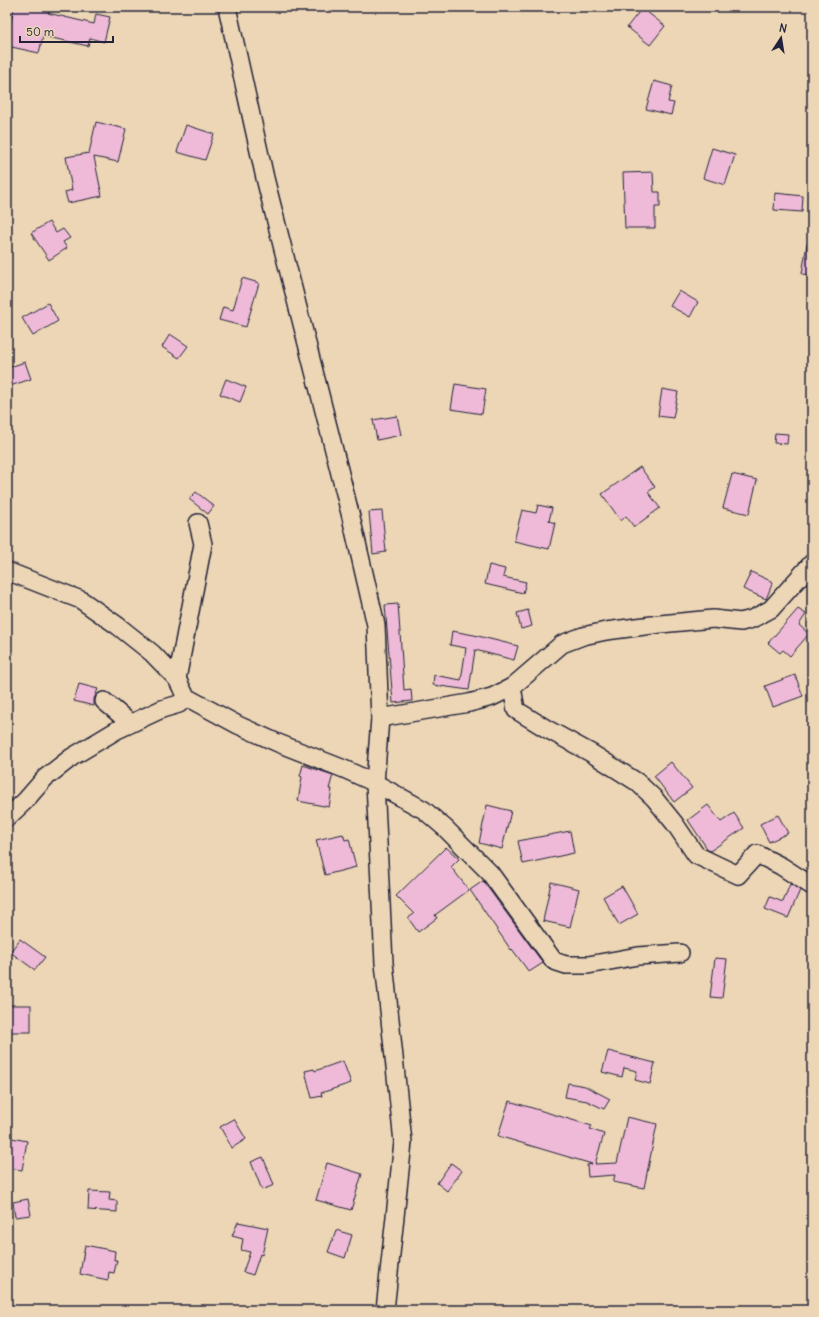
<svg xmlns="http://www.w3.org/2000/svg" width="819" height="1317" viewBox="0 0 819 1317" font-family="Delius,sans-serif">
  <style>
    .building { fill: #eebad7; stroke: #22223b }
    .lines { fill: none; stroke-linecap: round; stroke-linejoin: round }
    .minor-casing { stroke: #22223b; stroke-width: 20 }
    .minor { stroke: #ecd6b5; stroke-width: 17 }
  </style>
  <rect width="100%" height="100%" fill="#ecd6b5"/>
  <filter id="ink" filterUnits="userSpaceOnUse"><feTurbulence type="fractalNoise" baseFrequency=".025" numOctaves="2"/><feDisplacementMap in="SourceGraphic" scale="8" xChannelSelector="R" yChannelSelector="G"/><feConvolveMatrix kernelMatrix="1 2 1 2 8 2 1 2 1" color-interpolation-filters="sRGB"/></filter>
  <g filter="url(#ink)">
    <g class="building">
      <path d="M14,7H30L49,11L48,13L94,24L96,14L110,17L104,42L90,38L88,46L43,36L39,53L7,46V40Z"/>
      <path d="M642,8L665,26L650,45L627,27Z"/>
      <path d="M654,81L672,86L668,102L674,103L671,115L646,109Z"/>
      <path d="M96,122L126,129L118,162L94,157L102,196L68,203L65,192L72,190L66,157L89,153Z"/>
      <path d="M186,125L214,134L205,160L177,152Z"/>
      <path d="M712,148L735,155L725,185L703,178Z"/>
      <path d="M653,172L654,192H660V207H655V228H625L623,173Z"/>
      <path d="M775,193L803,196L802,212L774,210Z"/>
      <path d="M49,222L56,233L63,229L70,238L63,242L67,248L49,260L31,233Z"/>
      <path d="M807,244L812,245V275L802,274Z"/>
      <path d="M242,278L259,283L246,327L219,320L223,307L233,310Z"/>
      <path d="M679,291L698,302L690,317L670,306Z"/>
      <path d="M48,303L58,321L33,336L22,318Z"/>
      <path d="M170,334L188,346L179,358L162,347Z"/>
      <path d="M25,362L31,379L7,387V368Z"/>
      <path d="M226,379L246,387L240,402L220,394Z"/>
      <path d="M455,384L486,389L482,414L451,409Z"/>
      <path d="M662,389L678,392L673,418L658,416Z"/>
      <path d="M397,416L401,435L377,440L373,420Z"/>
      <path d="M775,433L788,434L787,444L774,443Z"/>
      <path d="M640,467L655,487L648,492L660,508L634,527L626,516L621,521L602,494Z"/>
      <path d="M732,474L757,480L749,514L723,508Z"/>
      <path d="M196,492L214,506L208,514L189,499Z"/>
      <path d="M538,505L552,508L549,521L555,523L549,549L514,541L522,510L536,513Z"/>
      <path d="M382,511L386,552L373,554L369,512Z"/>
      <path d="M489,565L505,569L503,577L526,582L523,593L485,584Z"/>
      <path d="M751,572L773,582L766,599L743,589Z"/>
      <path d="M398,604L404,690L411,689L412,701L393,703L385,605Z"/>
      <path d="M798,609L806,614L799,625L809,634L790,656L783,650L780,653L768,643Z"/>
      <path d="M528,610L532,626L521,629L517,613Z"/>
      <path d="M452,631L474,635L518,646L514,660L475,650L469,690L433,685L434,675L461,680L466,648L450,645Z"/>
      <path d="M795,675L803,696L773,707L765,686Z"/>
      <path d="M79,684L98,689L94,699V706L74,701Z"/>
      <path d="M671,762L692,788L674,802L654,776Z"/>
      <path d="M303,765L333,775L329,789H332L329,807L298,801L302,777L300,776Z"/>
      <path d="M487,805L511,811L502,849L479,843Z"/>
      <path d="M708,805L721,822L734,813L744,828L710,851L708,850L688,820Z"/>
      <path d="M778,815L788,833L769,842L760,824Z"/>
      <path d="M570,831L574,853L523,864L518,841Z"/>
      <path d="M343,834L345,840L349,839L356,867L325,875L316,840Z"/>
      <path d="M446,847L459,859L451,867L469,890L435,915L437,918L418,932L408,918L414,914L396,896Z"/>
      <path d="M483,881L543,963L529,972L512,949L511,950L470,890Z"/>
      <path d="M551,882L579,889L570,927L543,921Z"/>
      <path d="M790,884L800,890L788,918L765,909L770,897L783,902Z"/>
      <path d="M622,886L638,914L619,925L603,897Z"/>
      <path d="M20,939L45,957L35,970L10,952Z"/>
      <path d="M715,958L727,959L722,998L710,997Z"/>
      <rect x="7" y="1005" width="24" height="27"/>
      <path d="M608,1051L655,1063L650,1084L635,1080L637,1071L624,1068L622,1077L602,1072Z"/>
      <path d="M343,1061L351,1083L321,1093L322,1096L312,1098L305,1071L314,1069L315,1071Z"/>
      <path d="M568,1083L585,1086L610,1099L604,1109L587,1101L565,1097Z"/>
      <path d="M509,1101L592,1126L590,1129L604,1134L595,1164L617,1163L627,1117L657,1124L644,1188L613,1182L615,1175L588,1177L587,1165L592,1164L498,1136Z"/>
      <path d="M234,1119L246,1139L232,1148L220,1127Z"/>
      <path d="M7,1137L27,1141L22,1170L7,1168Z"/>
      <path d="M263,1157L274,1185L262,1190L251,1162Z"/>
      <path d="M327,1163L362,1174L351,1210L316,1200Z"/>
      <path d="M451,1163L462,1171L447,1191L437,1183Z"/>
      <path d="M89,1191L110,1192L109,1200L117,1201V1212L88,1210Z"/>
      <path d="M28,1199L31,1215L15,1217L13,1202Z"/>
      <path d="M238,1222L268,1228L262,1255L260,1254L253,1275L243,1272L250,1252L241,1250L243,1239L232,1236Z"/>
      <path d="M336,1230L352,1235L345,1258L328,1252Z"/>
      <path d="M85,1245L115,1251L114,1260H117L114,1273L109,1272L108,1280L80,1274Z"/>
    </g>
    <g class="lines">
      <defs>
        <g id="minor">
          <path d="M227,7L265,178L351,517L376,625L380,718L375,783L384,963L403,1142L385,1310"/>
          <path d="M7,571L81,600L118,626L152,653L177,679L186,697"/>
          <path d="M177,679L203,544L198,523"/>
          <path d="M512,687L516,710L547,729L591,753L637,782L654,798L675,824L696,855L738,875L757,854L781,866L812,886"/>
          <path d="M104,701L130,723"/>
          <path d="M380,718L469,703L492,697L512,687L562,644L583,636L606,631L660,624L713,619L741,622L752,619L771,609L812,563"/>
          <path d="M7,818L25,801L45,778L72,757L117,730L162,709L179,704L186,697L238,725L278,743L344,769L375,783L424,810L445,828L490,873L554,961L566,965H588L638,956L680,953"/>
        </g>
      </defs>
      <use href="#minor" class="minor-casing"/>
      <use href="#minor" class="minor"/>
    </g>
  </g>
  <rect width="819" height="1317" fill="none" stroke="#ecd6b5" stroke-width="24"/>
  <rect x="12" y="12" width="795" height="1293" fill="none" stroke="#22223b" stroke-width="1.5" filter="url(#ink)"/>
  <g transform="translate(781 38) rotate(12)" stroke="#ecd6b5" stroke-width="3" paint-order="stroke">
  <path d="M0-3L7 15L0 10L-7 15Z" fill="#22223b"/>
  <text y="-6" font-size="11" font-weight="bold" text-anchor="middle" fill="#22223b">N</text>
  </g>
  <path d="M20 36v6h93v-6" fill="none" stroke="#22223b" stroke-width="2"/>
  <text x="26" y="36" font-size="12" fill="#22223b" stroke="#ecd6b5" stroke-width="3" paint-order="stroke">50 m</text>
</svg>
